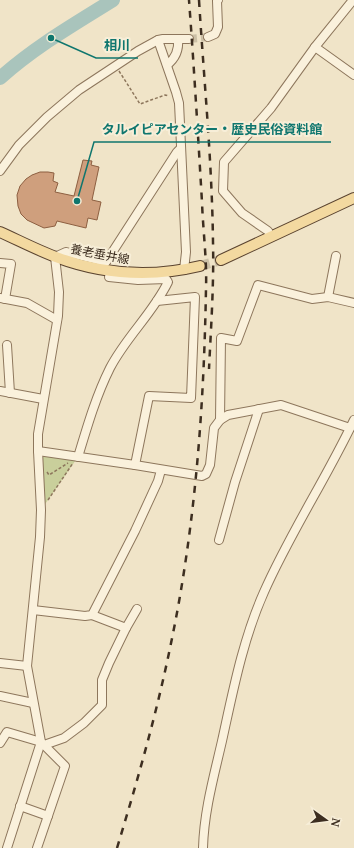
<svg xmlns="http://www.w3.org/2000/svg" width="354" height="848" viewBox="0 0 354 848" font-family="'Noto Serif','Noto Sans JP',serif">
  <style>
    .green { fill: #c9cf9b }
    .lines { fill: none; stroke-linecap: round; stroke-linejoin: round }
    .river { stroke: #a9c4bc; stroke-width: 14 }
    .building { fill: #cf9f7d; stroke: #8d5f41 }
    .minor-tunnel { stroke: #ccc0a6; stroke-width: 8; stroke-dasharray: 8 4; stroke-linecap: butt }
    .major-tunnel { stroke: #ccc0a6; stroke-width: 10; stroke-dasharray: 10 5; stroke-linecap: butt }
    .minor-casing { stroke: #8d765c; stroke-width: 10 }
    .major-casing { stroke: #5b4430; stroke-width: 12 }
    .path { stroke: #8d765c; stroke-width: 1.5; stroke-dasharray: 3 2; stroke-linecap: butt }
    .minor { stroke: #faf1dc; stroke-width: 8 }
    .major { stroke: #f3d9a0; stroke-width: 10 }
    .rail { stroke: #3d2e20; stroke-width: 2.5; stroke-dasharray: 7 7; stroke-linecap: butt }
    .labels { text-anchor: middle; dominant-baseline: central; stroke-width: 4; stroke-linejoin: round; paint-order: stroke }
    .street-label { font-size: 12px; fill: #3d2e20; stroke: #f7eed8 }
    .leader { fill: none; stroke: #0f766e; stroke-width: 1.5 }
    .callout-dot { fill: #0f766e; stroke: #f7eed8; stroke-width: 1.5 }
    .callout-label { font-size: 13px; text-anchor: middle; font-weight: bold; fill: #0f766e; stroke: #f7eed8; stroke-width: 4; stroke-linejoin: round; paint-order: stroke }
  </style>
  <rect width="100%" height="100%" fill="#f0e4c8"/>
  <path class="green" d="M38,451L78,457L41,510Z"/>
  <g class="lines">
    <path class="river" d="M0,78C36,46 73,25 113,0"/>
  </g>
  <path class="building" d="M83,160L92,161L91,165L99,167L92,200L101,202L97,220L88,218L86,228L57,221L55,226L44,228L27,220L21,214L18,206L17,195L20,186L26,179L32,175L40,172H48L54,173L53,181L58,183L55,192L74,196Z"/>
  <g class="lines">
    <path class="minor-tunnel" d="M189,39L208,37"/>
    <path class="major-tunnel" d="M200,266L221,260"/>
    <defs>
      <g id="minor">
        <path d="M353,0L315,47L354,75"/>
        <path d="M208,37L215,34L218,27L217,1L218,0"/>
        <path d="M158,40L176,92L179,103L186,252L184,270"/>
        <path d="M167,65C176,58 179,49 178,39"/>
        <path d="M0,171L19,145L47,117L79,90L138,51L158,40L163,39H189"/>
        <path d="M268,231L242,213L223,191L224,162L271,108L315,47"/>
        <path d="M0,263L11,264L5,299"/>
        <path d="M328,297L336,256"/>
        <path d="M0,298L27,303L57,320"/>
        <path d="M7,345L10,393"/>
        <path d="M0,391L43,399"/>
        <path d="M220,420L221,338L237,341L258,285L312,299L328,297L354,303"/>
        <path d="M38,451L135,465L202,476L206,474L210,465L214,428L220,420L228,415L281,405L350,428"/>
        <path d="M78,457C87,427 96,396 110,368C126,337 153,313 168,282L166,279L138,280L109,277"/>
        <path d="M135,465L149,396L191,398L195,297L157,301"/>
        <path d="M219,540L235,482L259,409"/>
        <path d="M33,610L85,616L92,615L135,531L158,481L161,470"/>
        <path d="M92,615L126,628L137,609"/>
        <path d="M0,663L27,666"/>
        <path d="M0,696L33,703"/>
        <path d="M0,743L7,732L41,742L44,745L64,738L84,723L102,705V680L109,663L126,628"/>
        <path d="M20,806L48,816"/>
        <path d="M7,848L41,742L27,666L40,537L41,510L38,451V434L58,316L59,292L55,257L66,252L106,262L177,152L180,149"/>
        <path d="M37,848L65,766L44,745"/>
        <path d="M203,848C204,811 214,776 222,741C233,691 243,639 264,592C290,533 326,479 354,420"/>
      </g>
      <g id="major">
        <path d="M0,232C18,240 37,250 56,257C104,275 150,278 200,266"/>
        <path d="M221,260L354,198"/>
      </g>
    </defs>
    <use href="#minor" class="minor-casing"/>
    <use href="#major" class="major-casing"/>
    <g class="path">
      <path d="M119,71L140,104L165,95L169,96"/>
      <path d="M47,472L49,475L68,463"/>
      <path d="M48,500L73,463"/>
    </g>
    <use href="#minor" class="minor"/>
    <use href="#major" class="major"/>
    <g class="rail">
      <path d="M199,0C204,81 212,161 213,242C214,284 211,327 209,369"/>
      <path d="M117,848C137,782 156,716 170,648C195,530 204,409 206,288C207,260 203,231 202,202C198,135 194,67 189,0"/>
    </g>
  </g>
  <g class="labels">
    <g class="street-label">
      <text transform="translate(100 254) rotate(11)">養老垂井線</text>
    </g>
  </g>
  <path class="leader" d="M51 38L96 58H138M77 201L94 142H331"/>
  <g class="callout-dot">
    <circle cx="51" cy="38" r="4"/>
    <circle cx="77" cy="201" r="4"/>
  </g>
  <g class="callout-label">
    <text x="117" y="50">相川</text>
    <text x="212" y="134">タルイピアセンター・歴史民俗資料館</text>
  </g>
  <g transform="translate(326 820) rotate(104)" stroke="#f7eed8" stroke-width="3" paint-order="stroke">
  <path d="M0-3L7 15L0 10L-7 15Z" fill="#3d2e20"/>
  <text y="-6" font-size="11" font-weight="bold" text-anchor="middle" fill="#3d2e20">N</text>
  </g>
</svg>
